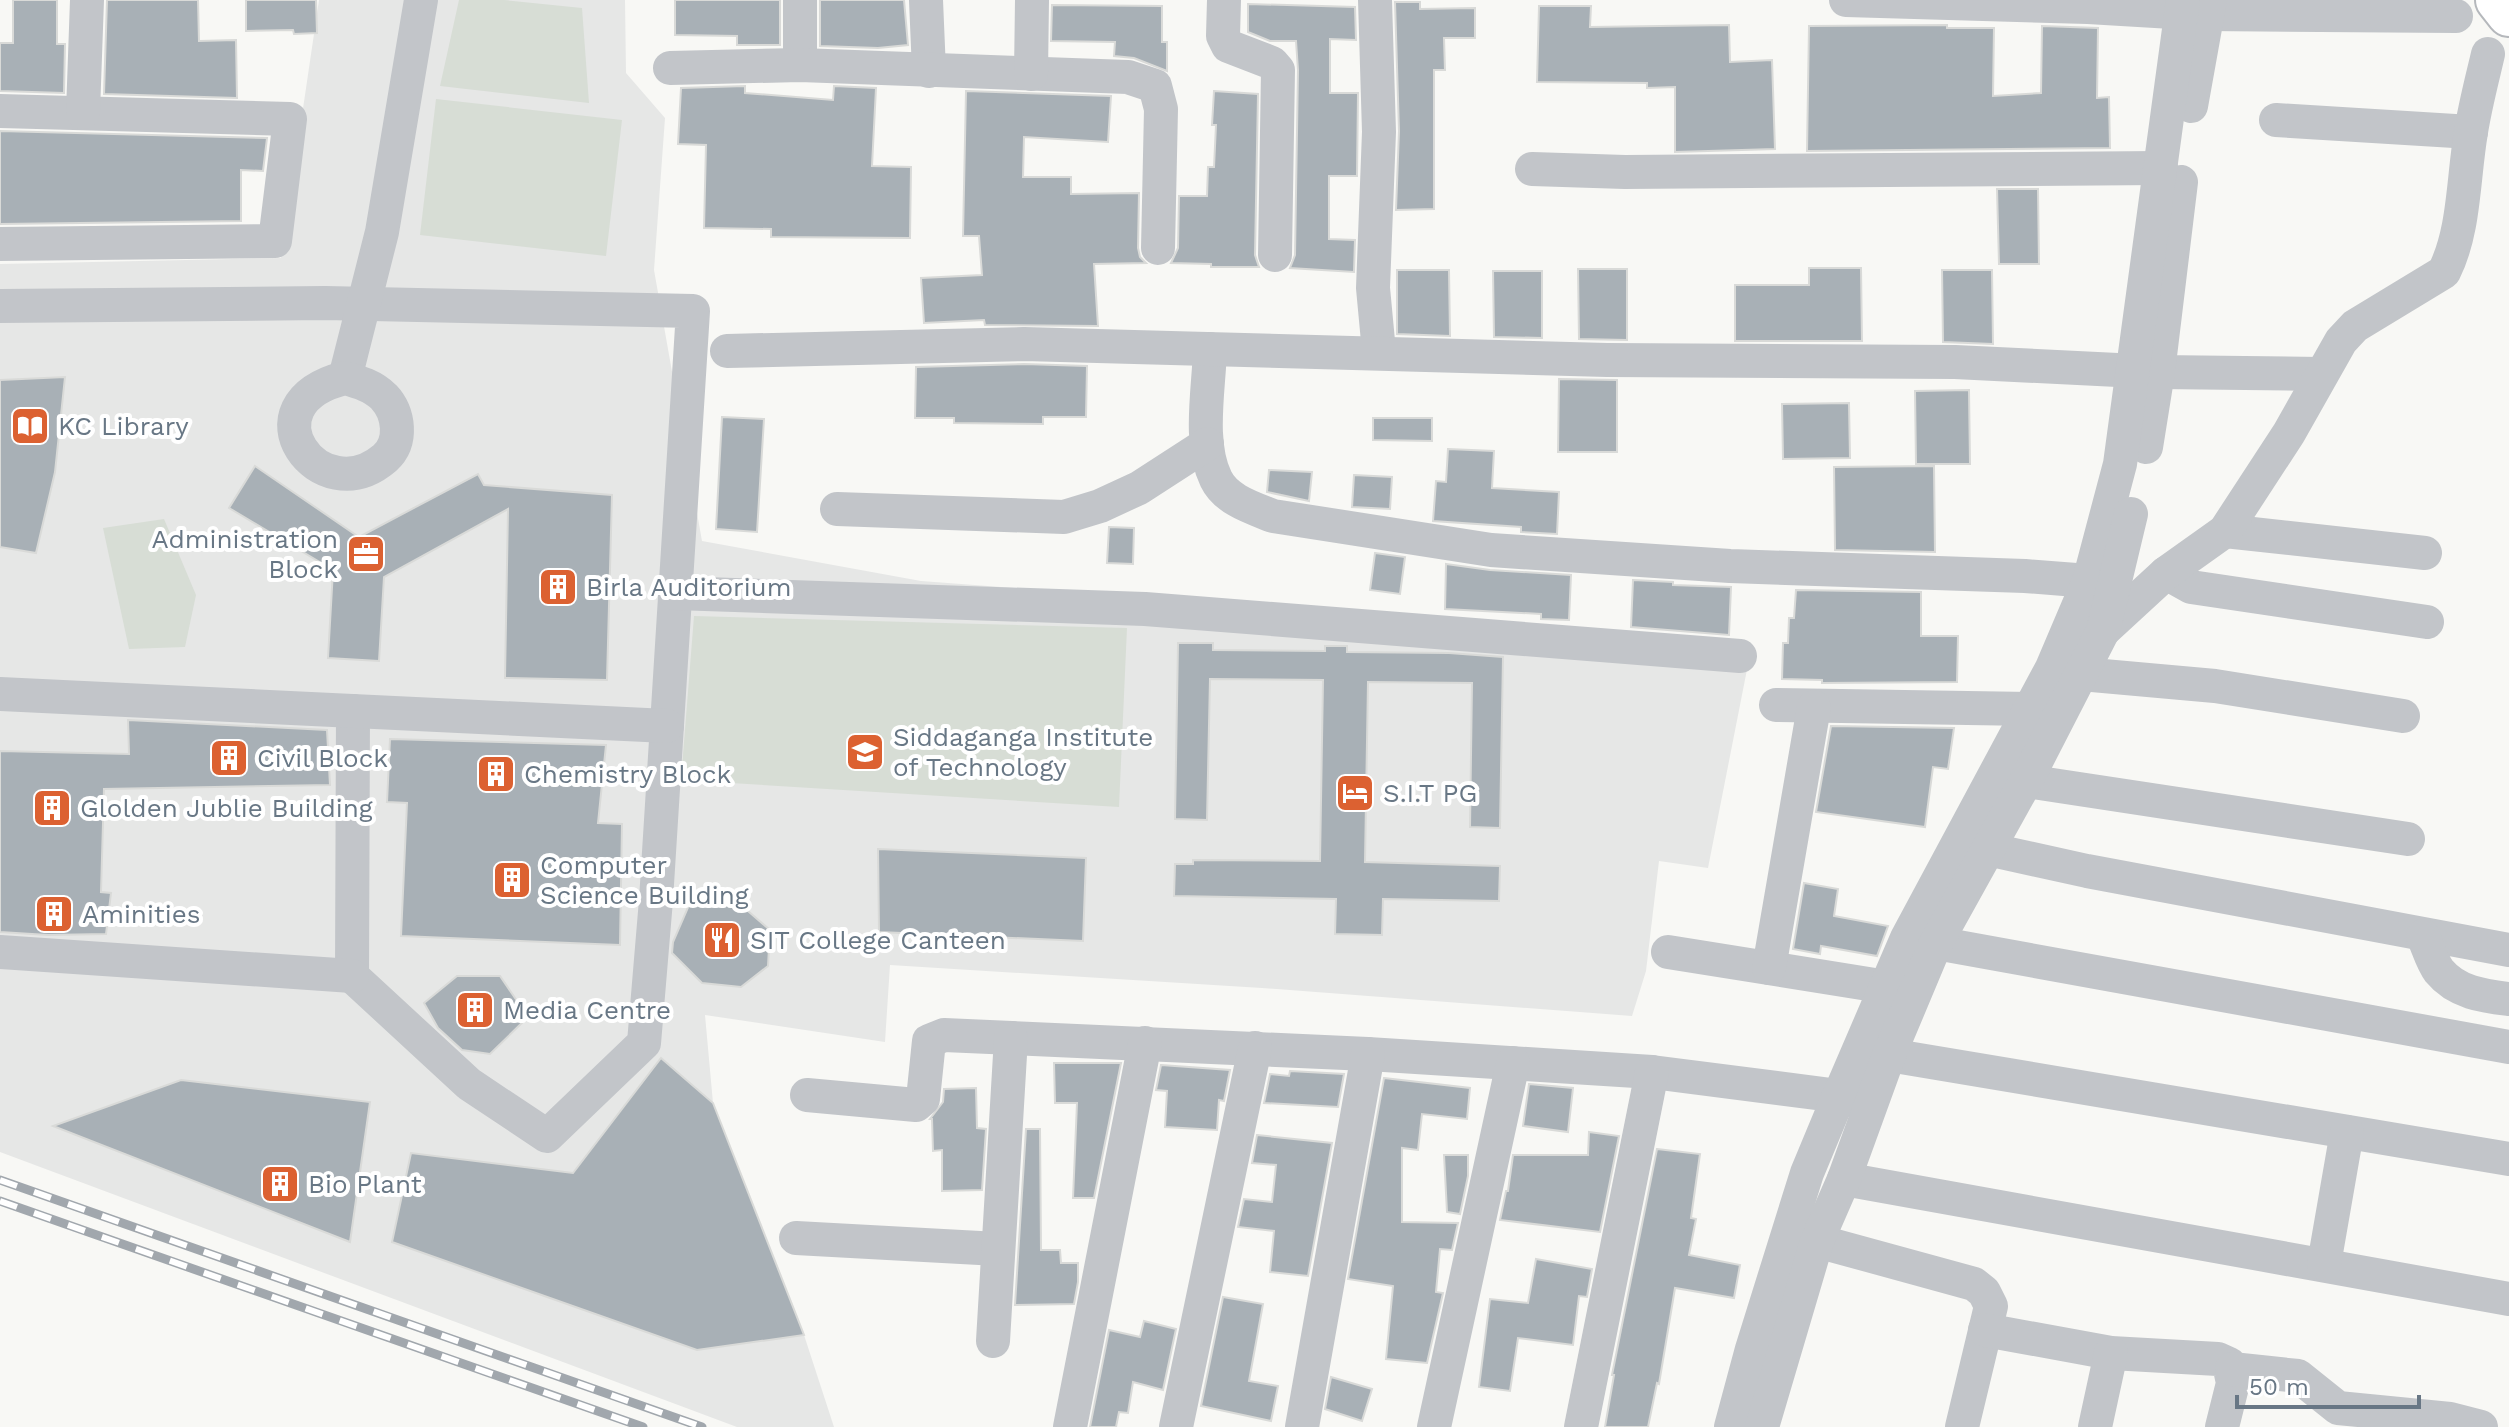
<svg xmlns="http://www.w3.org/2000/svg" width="2509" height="1427" viewBox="0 0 2509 1427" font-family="'Work Sans',sans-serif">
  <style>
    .built { fill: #e6e7e6 }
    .green { fill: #d7ddd5 }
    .building { fill: #a8b0b6; stroke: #d9dad8; stroke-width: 2 }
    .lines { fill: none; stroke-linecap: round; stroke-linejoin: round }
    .highway-casing { stroke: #b5b8bc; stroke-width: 48 }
    .minor { stroke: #c2c5c9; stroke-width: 34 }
    .highway { stroke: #fff; stroke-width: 44 }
    .rail-casing { stroke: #a1a7ad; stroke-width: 9 }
    .rail { stroke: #fff; stroke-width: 6; stroke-dasharray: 18; stroke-linecap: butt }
    .labels { text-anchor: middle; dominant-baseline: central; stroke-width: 8; stroke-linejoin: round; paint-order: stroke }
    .poi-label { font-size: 26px; fill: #687785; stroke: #fff; text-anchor: start }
  </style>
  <rect width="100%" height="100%" fill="#f8f8f5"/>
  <path class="built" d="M319,0H625L626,73L665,118L654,270L702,541L921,581L1752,644L1708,868L1659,861L1646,971L1632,1016L1262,988L890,965L885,1042L705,1015L713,1103L804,1335L834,1427H737L0,1152V264L281,258Z"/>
  <g class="green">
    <path d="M459,0H504L582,8L589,103L440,86Z"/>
    <path d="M436,99L622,120L606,256L420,235Z"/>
    <path d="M164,519L196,595L185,647L129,649L103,528Z"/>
    <path d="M694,616L1127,628L1119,807L681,780Z"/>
  </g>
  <g class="building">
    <path d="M13,0H57V44H65L64,93L0,91V43H13Z"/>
    <path d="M107,0H198L199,41L236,40L237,98L104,94Z"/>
    <path d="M246,0H316L317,33L294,34L293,30L246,31Z"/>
    <path d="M675,0H780V45H737V36L675,35Z"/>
    <path d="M820,0H904L908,45L878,48L820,46Z"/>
    <path d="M1395,2H1420V9L1475,8V38H1444L1445,70H1434V209L1396,210L1399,131Z"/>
    <path d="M1248,4L1355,7L1356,40L1330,39V93H1358L1357,176H1329V239L1355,240L1354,272L1290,268L1295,255L1298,70L1296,41H1270L1248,32Z"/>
    <path d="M1052,5L1162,6V42H1167V71L1134,58L1114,56L1115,42L1051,41Z"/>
    <path d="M1539,6H1591L1590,27L1729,25L1730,62L1772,60L1775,149L1675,152V87L1647,88V83L1537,82Z"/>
    <path d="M1947,25V28H1994L1993,96L2041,93L2042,26L2098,28L2097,98L2109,97L2110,148L1807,151L1809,26Z"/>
    <path d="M745,86V93L833,100L834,86L876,88L872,166L911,167L910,238L771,237V229L704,228L706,145L678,144L681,88Z"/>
    <path d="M966,91L1111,96L1108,142L1024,137L1023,177H1071V194L1139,193L1138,248L1140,257L1146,263L1094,264L1098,326L985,325L984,320L924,323L921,278L982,275L979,236H963Z"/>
    <path d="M1214,91L1258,94L1255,255L1259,267H1211V264L1171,263L1178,248L1179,196H1207L1208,167H1214L1216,125H1212Z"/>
    <path d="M0,131L267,138L263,171L241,170V221L0,224Z"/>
    <path d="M1997,189H2038L2039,264H1999Z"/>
    <path d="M1809,268H1861L1862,341H1735V285H1809Z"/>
    <path d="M1578,269H1627V340L1579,339Z"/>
    <path d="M1397,270H1449L1450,336L1397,334Z"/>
    <path d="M1942,270H1992L1993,344L1943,342Z"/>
    <path d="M1493,271H1542V338L1494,337Z"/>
    <path d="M1024,364L1087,366L1086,417H1043V424L954,423V418H915L916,367Z"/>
    <path d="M65,377L55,472L36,553L0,547V380Z"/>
    <path d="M1559,379L1617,380V452H1558Z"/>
    <path d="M1969,390L1970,464H1916L1915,391Z"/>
    <path d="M1849,403L1850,458L1783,459L1782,404Z"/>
    <path d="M722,417L764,419L757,532L716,529Z"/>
    <path d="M1373,418H1432V441L1373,440Z"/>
    <path d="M1448,449L1494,451L1492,488L1559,492L1557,534L1521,532V527L1433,521L1436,481L1446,482Z"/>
    <path d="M255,466L359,537L478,474L484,485L612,495L607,680L505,678L508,509L384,577L379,661L328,658L333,570L229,508Z"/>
    <path d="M1934,466L1935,552L1835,550L1834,467Z"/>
    <path d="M1269,470L1312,472L1309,501L1267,492Z"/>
    <path d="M1354,475L1392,477L1390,509L1352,507Z"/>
    <path d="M1109,527L1134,528L1133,564L1107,563Z"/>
    <path d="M1375,553L1405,557L1400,594L1370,590Z"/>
    <path d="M1446,564L1490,570L1571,575L1569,620L1541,619V614L1445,609Z"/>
    <path d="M1633,580L1673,582V585L1731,587L1729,635L1631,627Z"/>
    <path d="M1796,590L1921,592V636H1958L1957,682L1822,683V680L1782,679L1783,643H1788L1789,618H1794Z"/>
    <path d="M1178,643H1213V650L1325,651V646H1347V652L1449,653L1503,657L1500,828L1470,827L1472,683L1368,682L1365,862L1500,866L1499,901L1383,899L1382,935L1335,934L1336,899L1174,896L1175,864H1193V860L1320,861L1323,680L1210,679L1207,820L1175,819Z"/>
    <path d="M128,720L327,730L330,785L104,789L101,892L111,893L106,934L48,935L0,932V751L129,754Z"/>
    <path d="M1831,726L1954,728L1948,769L1933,767L1925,827L1816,812Z"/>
    <path d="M390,739L606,745L598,823L622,824L620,945L401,936L407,803L387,802Z"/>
    <path d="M878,849L1086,858L1083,941L879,932Z"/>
    <path d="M1804,883L1838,889L1834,916L1888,926L1877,956L1821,946L1820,954L1793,949Z"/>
    <path d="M689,905H741L770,930L768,966L741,987L702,983L672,953L673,942Z"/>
    <path d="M457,976H500L528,1017L490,1054L462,1050L438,1028L424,1003Z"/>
    <path d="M661,1058L713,1103L804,1335L697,1350L392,1242L411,1153L573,1173Z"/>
    <path d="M1054,1063H1121L1094,1198H1073L1077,1103H1055Z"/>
    <path d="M1161,1065L1230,1070L1224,1101L1219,1100L1217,1130L1165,1127L1167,1091L1156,1090Z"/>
    <path d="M1290,1071L1344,1074L1338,1107L1264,1103L1270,1074L1289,1076Z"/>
    <path d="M1384,1078L1470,1088L1467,1119L1422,1114L1418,1150L1402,1148V1222L1458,1223L1452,1250L1440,1249L1436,1292L1443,1293L1427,1363L1386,1359L1393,1286L1348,1279Z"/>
    <path d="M181,1080L370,1102L350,1242L53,1126Z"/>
    <path d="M1529,1084L1573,1088L1568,1132L1523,1126Z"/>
    <path d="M976,1088L977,1128L986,1129L982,1190L942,1191V1150L933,1151L932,1119H930L943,1102L944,1089Z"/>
    <path d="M1026,1129H1040L1041,1250H1060L1061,1263H1078V1282L1074,1304L1015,1305Z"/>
    <path d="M1589,1132L1619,1136L1600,1232L1500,1220L1506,1191H1508L1513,1155H1588Z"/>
    <path d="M1257,1135L1332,1143L1308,1276L1270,1272L1274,1231L1238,1227L1244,1199L1272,1202L1276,1165L1252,1163Z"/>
    <path d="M1657,1149L1700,1154L1691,1218L1696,1219L1689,1255L1740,1265L1734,1298L1675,1288L1659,1384L1657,1383L1648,1427H1605L1614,1375H1612Z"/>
    <path d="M1444,1155H1468V1176L1460,1214L1447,1212Z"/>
    <path d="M1536,1259L1592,1269L1587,1297L1579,1296L1573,1345L1518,1338L1510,1391L1479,1387L1490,1299L1528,1303Z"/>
    <path d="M1223,1297L1263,1304L1249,1381L1278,1386L1271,1421L1201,1406Z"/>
    <path d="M1144,1321L1176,1329L1163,1390L1133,1382L1128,1413L1119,1412L1116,1427H1090L1109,1330L1140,1337Z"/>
    <path d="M1331,1377L1372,1389L1362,1421L1325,1409Z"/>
  </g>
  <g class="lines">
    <defs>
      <path id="highway" d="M2498,0L2509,14"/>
    </defs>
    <use href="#highway" class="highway-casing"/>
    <g class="minor">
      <path d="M926,0L929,71"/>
      <path d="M1224,0L1223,36L1228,46L1272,63L1278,70L1275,255"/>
      <path d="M1375,0L1379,132L1373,288L1379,352"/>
      <path d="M1846,0L2088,7L2206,14L2456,16"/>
      <path d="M800,65V0"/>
      <path d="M670,68L800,65L1128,77L1155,86L1161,109L1158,248"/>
      <path d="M1031,74L1032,0"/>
      <path d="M2191,106L2210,0"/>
      <path d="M0,111L290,119L275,241L0,244"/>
      <path d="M83,112L87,0"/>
      <path d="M2276,120L2471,132"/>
      <path d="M1532,169L1625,172L2161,168"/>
      <path d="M0,306L325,303L693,311L656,900L644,1043L547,1136L469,1084L352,976L353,711"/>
      <path d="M1210,349C1209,389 1198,442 1216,479C1226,500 1253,508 1273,516L1491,550L1730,566L2025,576L2089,581"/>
      <path d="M727,351L1024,344L1607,360L1955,362L2158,372L2321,374"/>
      <path d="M345,378L382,232L421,0"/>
      <path d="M345,378C359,382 373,386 384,397C399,413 403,442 385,458C320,514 240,404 345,378Z"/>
      <path d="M2146,447L2158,372L2181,182"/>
      <path d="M837,509L1064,517L1100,506L1139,488L1207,444"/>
      <path d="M2225,531L2425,553"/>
      <path d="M2166,573L2191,587L2427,622"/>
      <path d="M675,593L1145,609L1740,656"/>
      <path d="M2103,631L2166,573L2225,531L2289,433L2341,341L2355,326L2444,272C2465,230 2463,178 2471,132C2475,106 2482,80 2488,54"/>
      <path d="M2081,674L2215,686L2403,716"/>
      <path d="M0,694L667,726"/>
      <path d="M1776,705L2031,709"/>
      <path d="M2008,772L2026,781L2408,839"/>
      <path d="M1987,849L2087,871L2509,950"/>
      <path d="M2423,936C2428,947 2432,962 2439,971C2457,993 2484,996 2509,999"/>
      <path d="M1936,943L2509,1047"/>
      <path d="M0,952L352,976"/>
      <path d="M1668,952L1887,987"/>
      <path d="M1769,968L1814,707"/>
      <path d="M1889,1055L2509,1159"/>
      <path d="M807,1095L916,1105L923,1099L929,1041L944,1035L1368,1054L1652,1072L1839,1096L1858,1102"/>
      <path d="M1844,1179L2509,1299"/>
      <path d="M796,1238L998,1249"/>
      <path d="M1817,1241L1974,1284L1984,1292L1991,1306L1962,1427"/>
      <path d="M2324,1264L2347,1132"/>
      <path d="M1985,1330L2111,1353L2218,1359L2229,1364L2233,1383L2222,1427"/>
      <path d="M993,1341L1011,1038"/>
      <path d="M2232,1369L2298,1376L2338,1408L2450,1419L2481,1427"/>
      <path d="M1070,1427L1145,1043"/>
      <path d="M1176,1427L1255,1048"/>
      <path d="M1302,1427L1368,1054"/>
      <path d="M1434,1427L1513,1063"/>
      <path d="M1581,1427L1652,1072"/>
      <path d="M1731,1427L1752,1349L1807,1173L1839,1096L1907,938L2052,668L2089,581L2120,464L2183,0"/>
      <path d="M1762,1427L1817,1241L1844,1179L1889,1055L1936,943L2026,781L2103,631L2131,514"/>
      <path d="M2095,1427L2111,1353"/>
    </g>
    <use href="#highway" class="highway"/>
    <defs>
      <g id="rail">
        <path d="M0,1180L702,1427"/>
        <path d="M0,1201L643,1427"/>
      </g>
    </defs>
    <use href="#rail" class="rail-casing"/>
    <use href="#rail" class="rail"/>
  </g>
  <defs>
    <symbol id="library-square" viewBox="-11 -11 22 22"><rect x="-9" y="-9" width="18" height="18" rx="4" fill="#dc6131" stroke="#fff"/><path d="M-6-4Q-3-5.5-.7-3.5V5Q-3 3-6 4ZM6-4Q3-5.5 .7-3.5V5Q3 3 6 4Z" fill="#fff"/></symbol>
    <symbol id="office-square" viewBox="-11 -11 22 22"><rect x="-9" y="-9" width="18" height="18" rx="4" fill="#dc6131" stroke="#fff"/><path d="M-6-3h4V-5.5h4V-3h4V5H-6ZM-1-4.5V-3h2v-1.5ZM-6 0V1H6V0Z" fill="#fff"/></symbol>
    <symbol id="building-square" viewBox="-11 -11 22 22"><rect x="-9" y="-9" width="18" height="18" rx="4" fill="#dc6131" stroke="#fff"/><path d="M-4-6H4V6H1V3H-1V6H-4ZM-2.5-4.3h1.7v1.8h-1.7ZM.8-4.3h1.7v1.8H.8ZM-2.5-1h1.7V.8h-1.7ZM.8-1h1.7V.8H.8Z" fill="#fff"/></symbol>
    <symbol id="university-square" viewBox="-11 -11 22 22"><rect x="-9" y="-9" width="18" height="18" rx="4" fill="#dc6131" stroke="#fff"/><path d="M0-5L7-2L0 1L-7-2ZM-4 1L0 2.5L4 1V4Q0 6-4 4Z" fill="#fff"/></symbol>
    <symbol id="hotel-square" viewBox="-11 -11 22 22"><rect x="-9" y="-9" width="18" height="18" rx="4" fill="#dc6131" stroke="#fff"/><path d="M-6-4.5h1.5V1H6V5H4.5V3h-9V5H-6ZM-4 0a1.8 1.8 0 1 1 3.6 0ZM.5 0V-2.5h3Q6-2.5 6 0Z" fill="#fff"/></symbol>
    <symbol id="restaurant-square" viewBox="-11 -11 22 22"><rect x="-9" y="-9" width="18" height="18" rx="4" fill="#dc6131" stroke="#fff"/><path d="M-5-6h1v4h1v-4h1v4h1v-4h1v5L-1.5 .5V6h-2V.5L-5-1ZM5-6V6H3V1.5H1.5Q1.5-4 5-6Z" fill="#fff"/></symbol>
  </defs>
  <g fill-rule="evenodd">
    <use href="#library-square" x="8" y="404" width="44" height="44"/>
    <use href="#office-square" x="344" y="532" width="44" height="44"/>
    <use href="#building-square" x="536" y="565" width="44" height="44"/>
    <use href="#university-square" x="843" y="730" width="44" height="44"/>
    <use href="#building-square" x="207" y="736" width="44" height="44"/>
    <use href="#building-square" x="474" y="752" width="44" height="44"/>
    <use href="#hotel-square" x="1333" y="771" width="44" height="44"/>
    <use href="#building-square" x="30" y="786" width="44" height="44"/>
    <use href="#building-square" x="490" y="858" width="44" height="44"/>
    <use href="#building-square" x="32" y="892" width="44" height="44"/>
    <use href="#restaurant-square" x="700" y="918" width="44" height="44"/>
    <use href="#building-square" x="453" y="988" width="44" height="44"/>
    <use href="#building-square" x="258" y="1162" width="44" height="44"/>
  </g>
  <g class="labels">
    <g class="poi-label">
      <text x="58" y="426">KC Library</text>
      <text x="338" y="539" text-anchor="end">Administration<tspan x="338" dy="30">Block</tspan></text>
      <text x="586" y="587">Birla Auditorium</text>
      <text x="893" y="737">Siddaganga Institute<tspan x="893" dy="30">of Technology</tspan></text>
      <text x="257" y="758">Civil Block</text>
      <text x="524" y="774">Chemistry Block</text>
      <text x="1383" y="793">S.I.T PG</text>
      <text x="80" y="808">Glolden Jublie Building</text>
      <text x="540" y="865">Computer<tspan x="540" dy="30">Science Building</tspan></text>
      <text x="82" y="914">Aminities</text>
      <text x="750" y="940">SIT College Canteen</text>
      <text x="503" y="1010">Media Centre</text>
      <text x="308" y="1184">Bio Plant</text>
    </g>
  </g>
  <path d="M2237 1395v12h182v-12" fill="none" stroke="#687785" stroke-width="4"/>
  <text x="2249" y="1395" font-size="24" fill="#687785" stroke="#ffffff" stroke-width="6" paint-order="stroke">50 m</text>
</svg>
